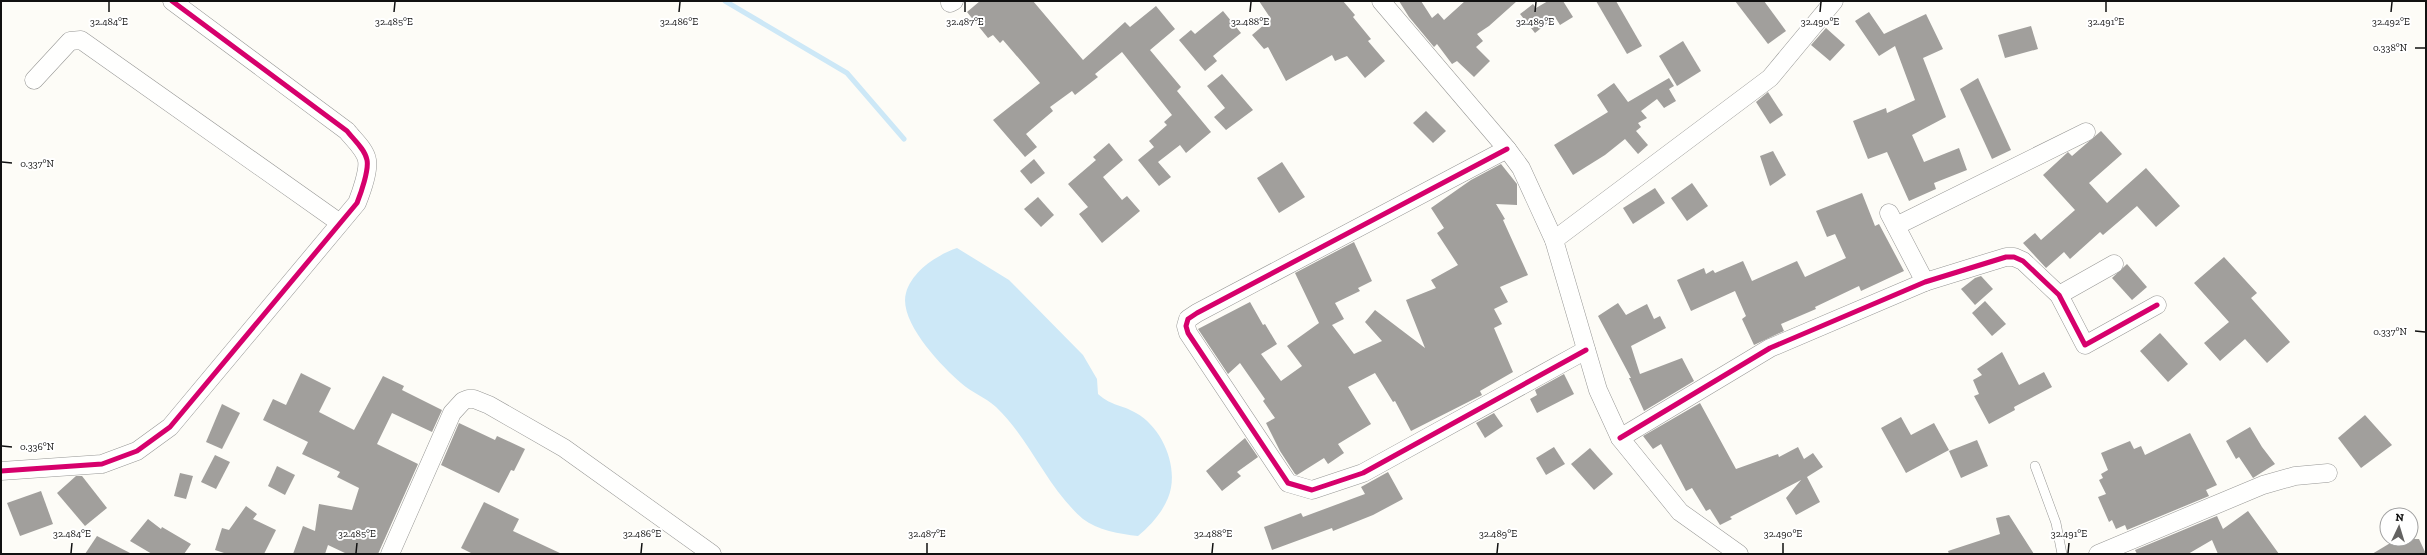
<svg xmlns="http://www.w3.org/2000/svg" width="2427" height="555" viewBox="0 0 2427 555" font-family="'Zilla Slab',serif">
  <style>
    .water { fill: #cde8f7 }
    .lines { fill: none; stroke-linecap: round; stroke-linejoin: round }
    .stream { stroke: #cde8f7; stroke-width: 5 }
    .building { fill: #a19f9c }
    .lane-casing { stroke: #979795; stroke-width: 10 }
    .street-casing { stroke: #979795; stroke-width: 19 }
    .lane { stroke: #fffffe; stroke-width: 9 }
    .street { stroke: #fffffe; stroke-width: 18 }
    .cycleway-casing { stroke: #fff; stroke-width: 8 }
    .cycleway { stroke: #d6006c; stroke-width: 5 }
    .ticks { fill: none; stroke: #111; stroke-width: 1.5 }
    .ticks-label { font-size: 10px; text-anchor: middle; fill: #111; stroke: #fff; stroke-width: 4; stroke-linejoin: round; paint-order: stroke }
  </style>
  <rect width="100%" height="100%" fill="#fdfcf7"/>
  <path class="water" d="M957,248L1009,280L1083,355L1097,379L1098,394C1113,407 1121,404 1136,413C1163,428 1180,469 1168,498C1162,513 1150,526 1138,536C1120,534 1097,530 1083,519C1047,488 1030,439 996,407C985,397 971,392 961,383C941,366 898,321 906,293C912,271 937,255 957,248Z"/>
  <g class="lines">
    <path class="stream" d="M725,1L847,73L904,139"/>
  </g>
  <g class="building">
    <path d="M980,1H1033L1083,60L1125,22L1130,27L1156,6L1175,29L1150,50L1181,87L1177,91L1211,132L1186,153L1180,145L1158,162L1171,177L1159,186L1138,160L1154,147L1149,141L1167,125L1164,122L1172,115L1122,52L1095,74L1098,77L1075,95L1072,91L1050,107L1053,111L1026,134L1037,147L1025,157L993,120L1040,83L1003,40L1000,43L993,35L988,38L967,12Z"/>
    <path d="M1259,1H1343L1355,15L1353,17L1371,39L1368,41L1385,61L1365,78L1347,56L1335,61L1332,55L1286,81L1268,47L1264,49L1252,35L1271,19Z"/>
    <path d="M1399,1H1421L1432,18L1438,13L1444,20L1465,1H1517L1489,26L1477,34L1483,41L1476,47L1490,61L1474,77L1457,61L1452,64L1437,44L1434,47L1409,17Z"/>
    <path d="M1548,1H1563L1573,17L1560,25L1555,17L1535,33L1520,14L1533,4L1536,8Z"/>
    <path d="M1596,1H1616L1642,46L1627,54Z"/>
    <path d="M1735,1H1764L1786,31L1768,44Z"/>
    <path d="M1223,11L1241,33L1213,56L1217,61L1205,71L1179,40L1191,30L1195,34Z"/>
    <path d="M1869,12L1884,34L1926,14L1943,49L1923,58L1946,117L1912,135L1924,162L1959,148L1967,170L1934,183L1936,189L1909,201L1887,152L1868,159L1853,121L1886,108L1887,113L1915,100L1895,46L1879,56L1855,21Z"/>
    <path d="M2031,26L2038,49L2005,58L1998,35Z"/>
    <path d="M1826,28L1845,45L1830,61L1811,45Z"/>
    <path d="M1683,41L1701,71L1677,86L1659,56Z"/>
    <path d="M1222,74L1253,110L1226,130L1214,117L1225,108L1207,86Z"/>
    <path d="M1669,78L1674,86L1669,89L1676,101L1664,108L1657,99L1641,111L1647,118L1638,123L1641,127L1636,131L1648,145L1638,154L1625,139L1605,155L1573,175L1554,145L1608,112L1597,95L1614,83L1628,102Z"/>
    <path d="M1978,78L2011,150L1992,159L1960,89Z"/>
    <path d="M1768,92L1783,115L1770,124L1756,102Z"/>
    <path d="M1426,111L1446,131L1433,143L1413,123Z"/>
    <path d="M2101,131L2122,154L2089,183L2107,203L2146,168L2180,206L2156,227L2137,206L2103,235L2100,232L2070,259L2064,252L2046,268L2023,243L2035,233L2041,240L2075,210L2043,175L2068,152L2072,156Z"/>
    <path d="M1109,143L1123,160L1103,177L1122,200L1127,196L1140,211L1102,243L1079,214L1088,207L1068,184L1096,160L1093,157Z"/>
    <path d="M1773,151L1786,175L1770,186L1760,156Z"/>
    <path d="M1034,159L1045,173L1031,184L1020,171Z"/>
    <path d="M1282,162L1305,197L1279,213L1257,178Z"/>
    <path d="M1501,164L1517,184V205L1496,204L1505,219L1503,220L1528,275L1500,287L1508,302L1494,309L1502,324L1494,328L1513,372L1480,391L1482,395L1411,431L1395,401L1393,402L1375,373L1348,387L1371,424L1338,444L1344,453L1328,464L1324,458L1297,475L1295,474L1280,451L1266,423L1275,418L1263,401L1265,399L1240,363L1228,374L1198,329L1250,302L1263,325L1265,324L1277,344L1261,354L1281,381L1302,366L1287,346L1319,323L1295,273L1354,242L1372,281L1358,288L1360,291L1335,303L1344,319L1332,325L1354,354L1382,341L1365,322L1375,310L1425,348L1406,300L1436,288L1431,280L1458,265L1437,233L1444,228L1431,208L1471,180Z"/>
    <path d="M1692,183L1708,206L1687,221L1671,198Z"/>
    <path d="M1655,188L1665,203L1633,224L1623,208Z"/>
    <path d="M1862,193L1875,226L1879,224L1904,271L1861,291L1859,286L1815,307L1816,309L1781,324L1784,331L1754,345L1742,319L1746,316L1735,291L1691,311L1677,280L1704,268L1706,274L1713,270L1715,273L1743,261L1752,281L1797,261L1805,277L1846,258L1835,234L1827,237L1816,211Z"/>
    <path d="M1038,197L1054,215L1041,227L1024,209Z"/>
    <path d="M2224,257L2257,293L2251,298L2290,342L2267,363L2245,339L2220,361L2204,343L2229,322L2194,283Z"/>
    <path d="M2127,264L2147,287L2132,300L2112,278Z"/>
    <path d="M1981,276L1993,289L1975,305L1961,289L1975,278Z"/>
    <path d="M1985,301L2006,324L1992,336L1972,313Z"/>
    <path d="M1618,303L1626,315L1647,304L1654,319L1660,316L1666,328L1631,346L1640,374L1682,358L1694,381L1644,411L1629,378H1631L1598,316Z"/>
    <path d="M2160,333L2188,364L2168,382L2140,351Z"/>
    <path d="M2002,352L2019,385L2044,372L2052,387L2014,407L2015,410L1989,424L1974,396L1979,394L1973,380L1982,375L1977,369Z"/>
    <path d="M301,373L331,388L319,412L354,430L383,376L404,386L402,390L442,410L432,432L392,413L377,444L418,464L378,554H347L328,545L325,554H293L303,526L315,531L319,504L352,510L359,488L337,477L340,472L302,454L308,442L263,420L273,399L286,405Z"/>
    <path d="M1564,374L1574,394L1537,413L1530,399L1537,395L1535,390Z"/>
    <path d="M1700,403L1736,469L1778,454L1779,457L1798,447L1804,459L1813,453L1823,467L1807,477L1820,502L1796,515L1786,498L1801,480L1730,517L1732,519L1720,525L1710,509L1706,511L1692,488L1686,491L1661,444L1653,449L1643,436Z"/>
    <path d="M222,404L240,413L222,449L206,442Z"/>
    <path d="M1494,413L1503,426L1485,438L1476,423Z"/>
    <path d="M2365,415L2392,445L2361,468L2338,438Z"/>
    <path d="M1901,417L1911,435L1934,423L1949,450L1906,473L1881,428Z"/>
    <path d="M459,423L495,440L497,436L525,449L514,471L511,470L499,493L441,465Z"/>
    <path d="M2250,427L2262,447L2275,464L2253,478L2239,457L2236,459L2226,441Z"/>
    <path d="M2190,433L2217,485L2206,490L2209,496L2127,530L2125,525L2116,529L2112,520L2109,522L2098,497L2106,494L2099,480L2103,478L2101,474L2108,470L2101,453L2130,441L2134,449L2141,446L2145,455Z"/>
    <path d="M1245,438L1258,457L1237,472L1241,476L1222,491L1206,471Z"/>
    <path d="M1977,440L1988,466L1961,478L1949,451Z"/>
    <path d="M1554,447L1565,464L1546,475L1536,458Z"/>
    <path d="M1590,448L1613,474L1594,490L1571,464Z"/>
    <path d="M215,455L230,462L216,489L201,482Z"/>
    <path d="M277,466L295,475L285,495L268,486Z"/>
    <path d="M1388,472L1403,499L1373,515L1333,531L1332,528L1272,550L1264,527L1301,513L1303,517L1365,494L1361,487Z"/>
    <path d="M180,473L193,476L186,499L174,496Z"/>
    <path d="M76,476H82L107,508L85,526L57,493Z"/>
    <path d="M41,491L53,524L20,536L7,503Z"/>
    <path d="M484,502L519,519L513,531L562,554H473L461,548Z"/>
    <path d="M246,506L257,514L253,519L276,530L264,554H227L215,550L222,528L229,530Z"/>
    <path d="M2248,511L2279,554H2218L2212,540L2188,554H2137L2135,550L2217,516L2223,529Z"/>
    <path d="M2009,515L2034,554H1949L1948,551L2000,534L1996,518Z"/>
    <path d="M148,519L161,529L162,527L191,544L184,554H152L130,541Z"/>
    <path d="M97,536L132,554H85Z"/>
    <path d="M2397,539H2419L2426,554H2372Z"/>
  </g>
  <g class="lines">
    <defs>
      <path id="lane" d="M2035,466L2056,523L2062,554"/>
      <g id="street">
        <path d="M1381,1L1507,149L1521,168L1554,240L1598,390L1620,438L1680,512L1739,554"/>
        <path d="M950,3L954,1"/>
        <path d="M34,80L70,41L81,40L340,223"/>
        <path d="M1507,149L1197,313L1188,319L1186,326L1188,333L1288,483L1312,490L1363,473L1586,350"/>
        <path d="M1889,213L1925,282"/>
        <path d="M1896,226L2086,132"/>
        <path d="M1554,240L1770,78L1834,1"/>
        <path d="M2059,295L2114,264"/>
        <path d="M1620,438L1770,348L1925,282L2006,257H2014L2023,261L2059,295L2085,345L2157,305"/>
        <path d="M1,471L102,464L137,451L170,427L357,203C361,193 369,170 367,160C365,149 353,139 347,131L172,1"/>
        <path d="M390,554L452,413L463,401L468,399H474L489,405L564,448L712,554"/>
        <path d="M2098,554L2263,485L2295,476L2328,473"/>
      </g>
    </defs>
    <use href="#lane" class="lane-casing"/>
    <use href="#street" class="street-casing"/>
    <use href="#lane" class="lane"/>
    <use href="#street" class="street"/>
    <defs>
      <g id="cycleway">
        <path d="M1507,149L1197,313L1188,319L1186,326L1188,333L1288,483L1312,490L1363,473L1586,350"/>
        <path d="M1620,438L1770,348L1925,282L2006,257H2014L2023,261L2059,295L2085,345L2157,305"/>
        <path d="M1,471L102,464L137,451L170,427L357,203C361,193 369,170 367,160C365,149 353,139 347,131L172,1"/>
      </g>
    </defs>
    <use href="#cycleway" class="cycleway-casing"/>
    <use href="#cycleway" class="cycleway"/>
  </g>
  <path class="ticks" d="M109,12V2M394,12L395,2M679,12L680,2M965,12V2M1250,12L1251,2M1535,12L1536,2M1820,12L1821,2M2106,12V2M2391,12L2392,2M2415,48H2425M2,162L12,163M2415,331L2425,332M2,446L12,447M71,553L72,543M356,553L357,543M641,553L642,543M927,553V543M1212,553L1213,543M1497,553L1498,543M1783,553V543M2068,553L2069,543"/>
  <g class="ticks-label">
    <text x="109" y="25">32.484°E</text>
    <text x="394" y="25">32.485°E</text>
    <text x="679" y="25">32.486°E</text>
    <text x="965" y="25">32.487°E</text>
    <text x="1250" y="25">32.488°E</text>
    <text x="1535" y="25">32.489°E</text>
    <text x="1820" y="25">32.490°E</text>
    <text x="2106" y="25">32.491°E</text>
    <text x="2391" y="25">32.492°E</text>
    <text x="2390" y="51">0.338°N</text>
    <text x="37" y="167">0.337°N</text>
    <text x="2390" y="335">0.337°N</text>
    <text x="37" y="450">0.336°N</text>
    <text x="72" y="537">32.484°E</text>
    <text x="357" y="537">32.485°E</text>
    <text x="642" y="537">32.486°E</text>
    <text x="927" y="537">32.487°E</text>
    <text x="1213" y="537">32.488°E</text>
    <text x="1498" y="537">32.489°E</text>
    <text x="1783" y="537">32.490°E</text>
    <text x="2069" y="537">32.491°E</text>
  </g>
  <rect width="2427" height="555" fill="none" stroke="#111111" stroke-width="4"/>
  <g transform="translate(2399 527) rotate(4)"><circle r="19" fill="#ffffff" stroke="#a0a0a0"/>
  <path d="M0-3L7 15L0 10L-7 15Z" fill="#646362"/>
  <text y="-6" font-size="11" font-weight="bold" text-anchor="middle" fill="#111111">N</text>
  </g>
</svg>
